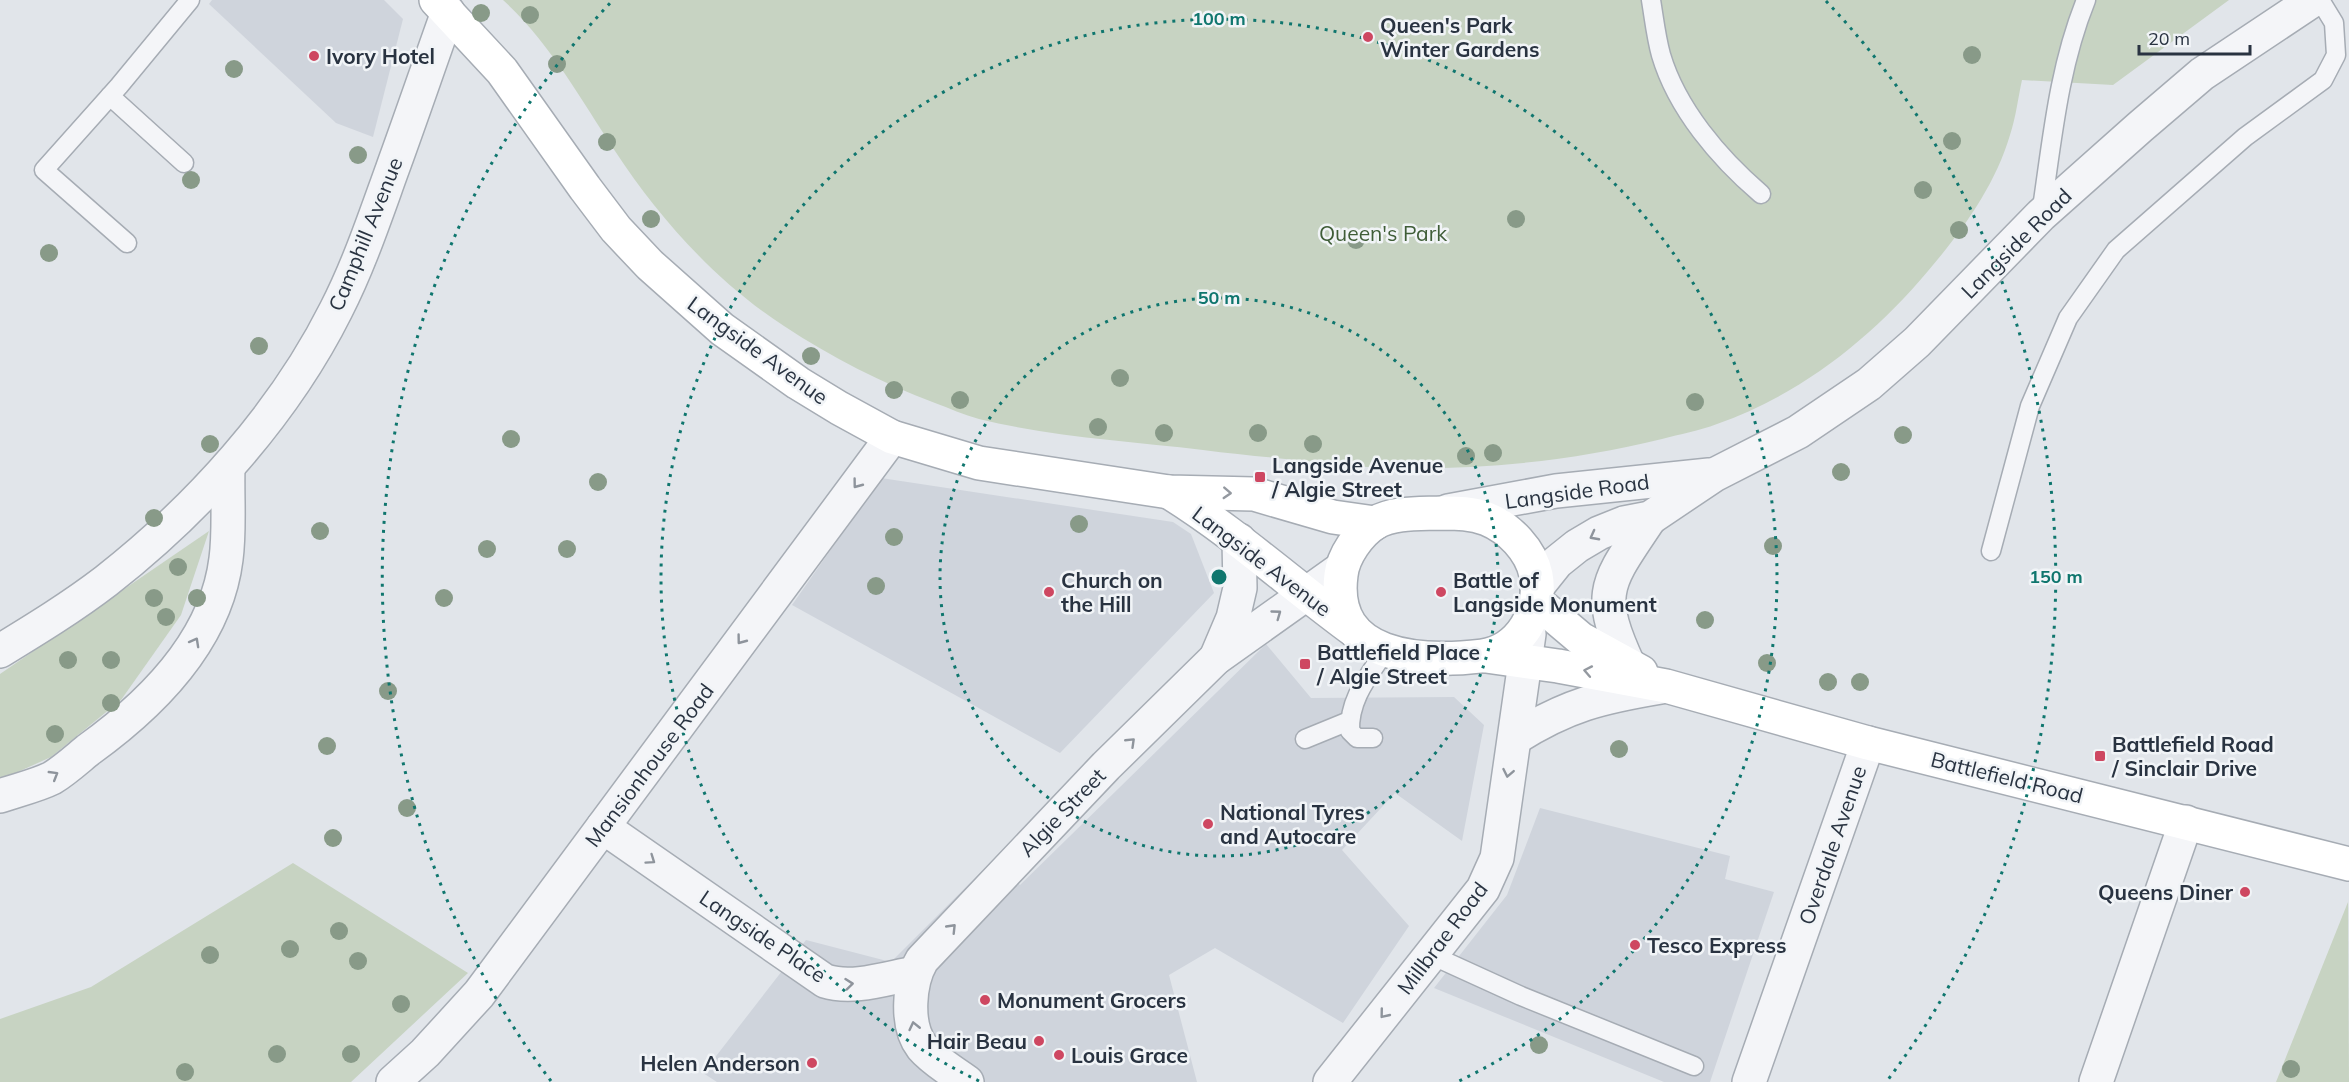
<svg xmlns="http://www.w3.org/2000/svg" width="2349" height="1082" viewBox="0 0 2349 1082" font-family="Mulish,sans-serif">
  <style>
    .built { fill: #cfd4dc }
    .green { fill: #c7d3c2 }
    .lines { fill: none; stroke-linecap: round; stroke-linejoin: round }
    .service-casing { stroke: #a6acb4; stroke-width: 21 }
    .minor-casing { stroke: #a6acb4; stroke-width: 36 }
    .tertiary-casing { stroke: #a6acb4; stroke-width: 36 }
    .secondary-casing { stroke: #a6acb4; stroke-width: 36 }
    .service { stroke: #f4f5f8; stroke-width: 18 }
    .minor { stroke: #f4f5f8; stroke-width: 33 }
    .tertiary { stroke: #f4f5f8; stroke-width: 33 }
    .secondary { stroke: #fff; stroke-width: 33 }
    .tree { fill: #889a88 }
    .oneway { stroke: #8e949c }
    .oneway2 { stroke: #9499a0 }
    .ring { fill: none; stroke: #0f766e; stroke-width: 3; stroke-dasharray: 3 6 }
    .poi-dot { fill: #ce4761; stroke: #f1f4f7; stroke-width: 2 }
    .labels { text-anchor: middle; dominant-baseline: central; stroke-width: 5; stroke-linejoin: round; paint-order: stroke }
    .poi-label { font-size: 21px; font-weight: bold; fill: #293341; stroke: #f1f4f7; text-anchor: start }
    .park-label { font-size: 21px; fill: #3f5d37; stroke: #f1f4f7 }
    .street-label { font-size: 21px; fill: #293341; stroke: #f1f4f7 }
    .centre { fill: #0f766e; stroke: #f1f4f7; stroke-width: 3 }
    .ring-label { font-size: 18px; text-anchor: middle; font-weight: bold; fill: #0f766e; stroke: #f1f4f7; stroke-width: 5; stroke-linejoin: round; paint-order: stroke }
  </style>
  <rect width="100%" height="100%" fill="#e1e5ea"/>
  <g class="built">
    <path d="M212,0H384L403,19L373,137L336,123L209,4Z"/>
    <path d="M881,478L1173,522L1191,534L1214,593L1060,753L792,605Z"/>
    <path d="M1266,644L1311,698L1454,697L1484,725L1462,841L1395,793L1342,850L1409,926L1343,1023L1215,948L1169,975L1197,1082H717L703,1073L806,940L891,962L992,861L1020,885Z"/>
    <path d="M1540,808L1730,856L1725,879L1774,892L1710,1082H1664L1434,988L1507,895Z"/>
  </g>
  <g class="green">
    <path d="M503,0H2229L2113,85L2022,80C2018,98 2016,117 2010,135C1995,186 1962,231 1928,271C1872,338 1800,395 1717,424C1699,431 1680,434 1662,439C1573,461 1482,470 1391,468C1366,468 1341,464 1316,462C1278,458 1241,455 1203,450C1129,441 1052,437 979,419C964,415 949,408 935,403C882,383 831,357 784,326C716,282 659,218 615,151C580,98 550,43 503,0Z"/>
    <path d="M209,531L181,615L121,700L51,757L0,780V674Z"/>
    <path d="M293,863L468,973L351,1082H0V1019L91,987Z"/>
    <path d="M2348,902L2349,1082H2276Z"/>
  </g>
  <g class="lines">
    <defs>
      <g id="service">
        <path d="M1651,0C1654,18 1656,37 1661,55C1677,109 1719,158 1761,194"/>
        <path d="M110,96L184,163"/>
        <path d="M2041,215C2052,142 2058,69 2086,0"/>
        <path d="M127,243L44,170L119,86L190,0"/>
        <path d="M1991,551L2030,406L2068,318L2116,250L2245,137L2323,80L2336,55L2334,23L2320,0"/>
        <path d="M1373,738H1357L1350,731C1349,699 1368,677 1385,651"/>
        <path d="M1305,739L1349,721"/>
        <path d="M1431,955L1521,996L1694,1066"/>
      </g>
      <g id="minor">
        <path d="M0,651C36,629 72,607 106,581C198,509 284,414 336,310C359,265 375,217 392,170C411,118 429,65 448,12"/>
        <path d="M0,796C17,790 36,786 52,778C65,770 77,759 88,750C152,704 216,641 226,559C230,529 227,497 228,467"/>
        <path d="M603,827L825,981C853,990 887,978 915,973"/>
        <path d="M393,1082L425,1053L479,994L892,437"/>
        <path d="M1749,1082L1868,743"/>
        <path d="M2096,1082L2186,822"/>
      </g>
      <g id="tertiary">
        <path d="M1448,511L1556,491L1709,475"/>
        <path d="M1537,587L1557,562L1577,546L1599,533L1624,523L1650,518L1714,475L1798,432L1869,384L1917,342L2041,215L2140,127L2202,74L2313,0"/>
        <path d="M1216,658L1233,618L1240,588L1239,540"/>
        <path d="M1629,666C1594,591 1607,583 1650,518"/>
        <path d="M1515,738C1567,705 1601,697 1661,687"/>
        <path d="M967,1082C952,1071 934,1061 922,1047C905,1025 909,982 922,960L1106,766L1216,658L1341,569"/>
        <path d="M1330,1082L1483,889L1497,858L1529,634"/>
      </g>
      <g id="secondary">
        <path d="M436,0L502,71L585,188L616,229L650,265L722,329L798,383L839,408L892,437L979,463L1169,492L1254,494L1333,517L1375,523"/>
        <path d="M1169,492C1235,533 1292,585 1355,631"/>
        <path d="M1442,513C1457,513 1472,513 1487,519C1509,528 1531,550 1536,575C1543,611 1520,651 1482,656C1421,663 1330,659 1341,575C1343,556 1359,533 1375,523C1394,512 1420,514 1442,513Z"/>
        <path d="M1536,601L1581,639L1641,672"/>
        <path d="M1486,656L1558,666L1666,686L1868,743L2349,864"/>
      </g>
    </defs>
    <use href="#service" class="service-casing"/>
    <use href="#minor" class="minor-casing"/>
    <use href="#tertiary" class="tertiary-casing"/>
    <use href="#secondary" class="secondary-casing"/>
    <use href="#service" class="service"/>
    <use href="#minor" class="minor"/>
    <use href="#tertiary" class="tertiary"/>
    <use href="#secondary" class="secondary"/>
  </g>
  <g class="tree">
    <circle cx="481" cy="13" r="9"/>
    <circle cx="530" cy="15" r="9"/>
    <circle cx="1972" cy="55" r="9"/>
    <circle cx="557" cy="64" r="9"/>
    <circle cx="234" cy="69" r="9"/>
    <circle cx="1952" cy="141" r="9"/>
    <circle cx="607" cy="142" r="9"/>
    <circle cx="358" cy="155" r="9"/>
    <circle cx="191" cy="180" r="9"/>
    <circle cx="1923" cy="190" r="9"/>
    <circle cx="651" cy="219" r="9"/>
    <circle cx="1516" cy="219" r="9"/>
    <circle cx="1959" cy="230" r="9"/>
    <circle cx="1356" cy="240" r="9"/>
    <circle cx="49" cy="253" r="9"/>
    <circle cx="259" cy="346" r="9"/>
    <circle cx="811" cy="356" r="9"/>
    <circle cx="1120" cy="378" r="9"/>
    <circle cx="894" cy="390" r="9"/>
    <circle cx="960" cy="400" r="9"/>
    <circle cx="1695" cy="402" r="9"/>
    <circle cx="1098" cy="427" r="9"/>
    <circle cx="1164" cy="433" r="9"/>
    <circle cx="1258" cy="433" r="9"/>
    <circle cx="1903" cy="435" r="9"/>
    <circle cx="511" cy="439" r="9"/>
    <circle cx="210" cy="444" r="9"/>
    <circle cx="1313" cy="444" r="9"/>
    <circle cx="1493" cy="453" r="9"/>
    <circle cx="1466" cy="456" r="9"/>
    <circle cx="1841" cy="472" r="9"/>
    <circle cx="598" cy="482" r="9"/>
    <circle cx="154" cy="518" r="9"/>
    <circle cx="1079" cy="524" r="9"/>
    <circle cx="320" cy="531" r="9"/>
    <circle cx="894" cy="537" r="9"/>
    <circle cx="1773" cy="546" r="9"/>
    <circle cx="487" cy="549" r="9"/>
    <circle cx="567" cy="549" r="9"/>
    <circle cx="178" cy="567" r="9"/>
    <circle cx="876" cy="586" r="9"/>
    <circle cx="154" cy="598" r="9"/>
    <circle cx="197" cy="598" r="9"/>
    <circle cx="444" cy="598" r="9"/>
    <circle cx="166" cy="617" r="9"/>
    <circle cx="1705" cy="620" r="9"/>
    <circle cx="68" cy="660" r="9"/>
    <circle cx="111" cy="660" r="9"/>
    <circle cx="1767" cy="663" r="9"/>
    <circle cx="1828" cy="682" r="9"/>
    <circle cx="1860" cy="682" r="9"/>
    <circle cx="388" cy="691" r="9"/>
    <circle cx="111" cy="703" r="9"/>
    <circle cx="55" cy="734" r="9"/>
    <circle cx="327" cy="746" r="9"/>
    <circle cx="1619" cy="749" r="9"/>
    <circle cx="407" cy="808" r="9"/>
    <circle cx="333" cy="838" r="9"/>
    <circle cx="339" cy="931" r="9"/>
    <circle cx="290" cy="949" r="9"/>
    <circle cx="210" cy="955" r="9"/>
    <circle cx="358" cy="961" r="9"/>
    <circle cx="401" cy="1004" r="9"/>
    <circle cx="1539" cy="1045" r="9"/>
    <circle cx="277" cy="1054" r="9"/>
    <circle cx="351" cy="1054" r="9"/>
    <circle cx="2291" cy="1069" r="9"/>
    <circle cx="185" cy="1072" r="9"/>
  </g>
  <defs><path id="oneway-chevron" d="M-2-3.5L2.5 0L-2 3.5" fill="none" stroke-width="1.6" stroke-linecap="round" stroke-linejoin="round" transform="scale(1.5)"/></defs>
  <g class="oneway">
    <use href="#oneway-chevron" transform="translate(857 484) rotate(127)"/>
    <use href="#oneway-chevron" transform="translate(1594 536) rotate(152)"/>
    <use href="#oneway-chevron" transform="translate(1277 614) rotate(-36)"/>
    <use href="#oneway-chevron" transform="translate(741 640) rotate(127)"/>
    <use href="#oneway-chevron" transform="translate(195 642) rotate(-61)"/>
    <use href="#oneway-chevron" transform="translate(1131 742) rotate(-44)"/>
    <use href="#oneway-chevron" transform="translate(1508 773) rotate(101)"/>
    <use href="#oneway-chevron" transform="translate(54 775) rotate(-31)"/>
    <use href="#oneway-chevron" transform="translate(651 860) rotate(35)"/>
    <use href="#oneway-chevron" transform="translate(952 928) rotate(-46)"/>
    <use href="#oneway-chevron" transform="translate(849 984) rotate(-6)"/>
    <use href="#oneway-chevron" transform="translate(1384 1014) rotate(129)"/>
    <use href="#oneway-chevron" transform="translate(914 1026) rotate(-103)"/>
  </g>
  <g class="oneway2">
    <use href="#oneway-chevron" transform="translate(1227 493) rotate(3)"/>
    <use href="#oneway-chevron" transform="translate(1588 671) rotate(-169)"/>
  </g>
  <g class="ring">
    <circle cx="1219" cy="577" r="279"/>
    <path d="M979 1081A558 558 0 1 1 1459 1081"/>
    <path d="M551 1081A837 837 0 0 1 612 1M1826 1A837 837 0 0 1 1887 1081"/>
  </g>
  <g class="poi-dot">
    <circle cx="1368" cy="37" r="6"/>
    <circle cx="314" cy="56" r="6"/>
    <rect x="1254" y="471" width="12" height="12" rx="3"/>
    <circle cx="1049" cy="592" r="6"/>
    <circle cx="1441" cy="592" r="6"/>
    <rect x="1299" y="658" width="12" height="12" rx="3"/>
    <rect x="2094" y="750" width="12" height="12" rx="3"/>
    <circle cx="1208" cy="824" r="6"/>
    <circle cx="2245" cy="892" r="6"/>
    <circle cx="1635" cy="945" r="6"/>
    <circle cx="985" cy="1000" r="6"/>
    <circle cx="1039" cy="1041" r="6"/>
    <circle cx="1059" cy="1055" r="6"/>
    <circle cx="812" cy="1063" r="6"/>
  </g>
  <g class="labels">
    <g class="poi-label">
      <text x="1380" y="25">Queen's Park<tspan x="1380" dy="24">Winter Gardens</tspan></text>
      <text x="326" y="56">Ivory Hotel</text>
      <text x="1272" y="465">Langside Avenue<tspan x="1272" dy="24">/ Algie Street</tspan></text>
      <text x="1061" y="580">Church on<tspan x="1061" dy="24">the Hill</tspan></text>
      <text x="1453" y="580">Battle of<tspan x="1453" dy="24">Langside Monument</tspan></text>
      <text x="1317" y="652">Battlefield Place<tspan x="1317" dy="24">/ Algie Street</tspan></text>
      <text x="2112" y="744">Battlefield Road<tspan x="2112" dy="24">/ Sinclair Drive</tspan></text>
      <text x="1220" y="812">National Tyres<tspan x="1220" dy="24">and Autocare</tspan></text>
      <text x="2233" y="892" text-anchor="end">Queens Diner</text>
      <text x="1647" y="945">Tesco Express</text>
      <text x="997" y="1000">Monument Grocers</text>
      <text x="1027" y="1041" text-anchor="end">Hair Beau</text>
      <text x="1071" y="1055">Louis Grace</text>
      <text x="800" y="1063" text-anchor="end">Helen Anderson</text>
    </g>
    <g class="park-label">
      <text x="1383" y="233">Queen's Park</text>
    </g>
    <g class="street-label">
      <text transform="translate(365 234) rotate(-68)">Camphill Avenue</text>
      <text transform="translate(2016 243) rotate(-45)">Langside Road</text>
      <text transform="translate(758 350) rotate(36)">Langside Avenue</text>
      <text transform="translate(1577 491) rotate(-8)">Langside Road</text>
      <text transform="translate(1262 561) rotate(37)">Langside Avenue</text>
      <text transform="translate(649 765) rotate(-53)">Mansionhouse Road</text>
      <text transform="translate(2007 777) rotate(14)">Battlefield Road</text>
      <text transform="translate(1062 812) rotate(-46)">Algie Street</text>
      <text transform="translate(1832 845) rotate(-71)">Overdale Avenue</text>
      <text transform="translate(763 936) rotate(34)">Langside Place</text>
      <text transform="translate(1442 938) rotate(-53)">Millbrae Road</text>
    </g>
  </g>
  <circle cx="1219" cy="577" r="9" class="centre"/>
  <g class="ring-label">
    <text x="1219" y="25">100 m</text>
    <text x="1219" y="304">50 m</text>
    <text x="2056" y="583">150 m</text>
  </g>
  <path d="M2139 45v9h111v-9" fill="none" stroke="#293341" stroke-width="3"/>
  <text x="2148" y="45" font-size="18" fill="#293341" stroke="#f1f4f7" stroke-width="4.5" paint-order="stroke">20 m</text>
</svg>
